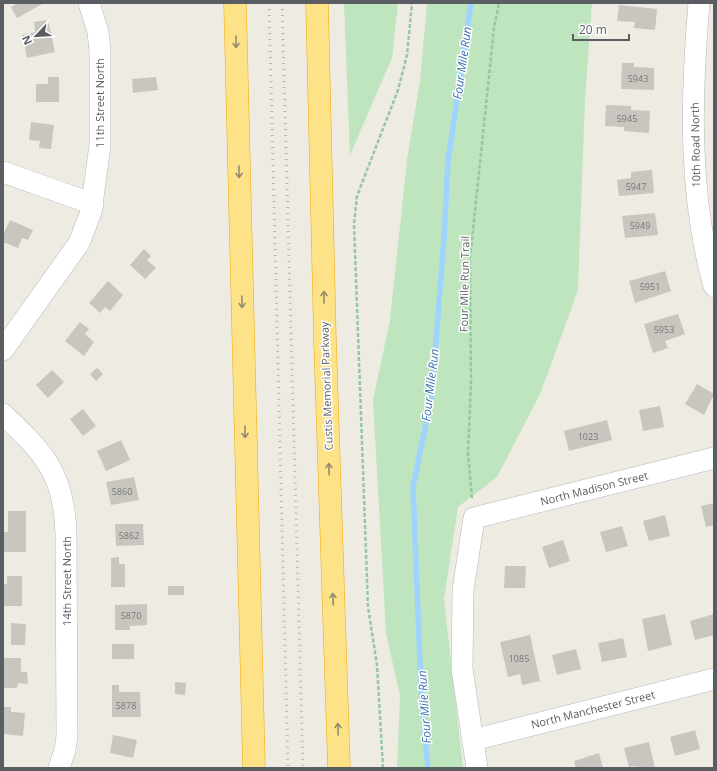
<svg xmlns="http://www.w3.org/2000/svg" width="717" height="771" viewBox="0 0 717 771" font-family="'Open Sans',sans-serif">
  <style>
    .green { fill: #bee5be }
    .lines { fill: none; stroke-linecap: round; stroke-linejoin: round }
    .stream { stroke: #a0d4ff; stroke-width: 5.5 }
    .building { fill: #c8c6bf }
    .minor-casing { stroke: #b5b8bd; stroke-width: 22 }
    .highway-casing { stroke: #efa900; stroke-width: 23 }
    .path { stroke: #97c6a5; stroke-width: 2.5; stroke-dasharray: 4 2; stroke-linecap: butt }
    .minor { stroke: #fff; stroke-width: 21 }
    .highway { stroke: #fee288; stroke-width: 22 }
    .rail { stroke: #b3b4b4; stroke-width: 3; stroke-dasharray: 1 5; stroke-linecap: butt }
    .oneway { stroke: #938c70 }
    .labels { text-anchor: middle; dominant-baseline: central; stroke-width: 3; stroke-linejoin: round; paint-order: stroke }
    .number-label { font-size: 9px; fill: #76787a }
    .street-label { font-size: 11px; fill: #5a5e63; stroke: #fff }
    .water-label { font-size: 12px; font-style: italic; fill: #3d74b1; stroke: #fff }
  </style>
  <rect width="100%" height="100%" fill="#edebe2"/>
  <g class="green">
    <path d="M344,3H398L392,58L350,155Z"/>
    <path d="M427,3H592L585,98L578,290L541,392L497,477L458,507L444,599L463,768H397L400,696L386,633L373,400L390,320L407,160L420,81Z"/>
  </g>
  <g class="lines">
    <path class="stream" d="M428,768L421,689L413,487L432,393L444,238L448,161L471,3"/>
  </g>
  <g class="building">
    <path d="M18,3H44L17,18L11,7Z"/>
    <path d="M619,5L657,9L655,30L634,28L635,22L617,21Z"/>
    <path d="M48,20L55,52L27,58L22,35L35,32L34,22Z"/>
    <path d="M622,63H634V67L654,68V90L621,89Z"/>
    <path d="M48,77H59V102H36V84H48Z"/>
    <path d="M156,77L158,90L133,93L132,79Z"/>
    <path d="M606,105L631,106V110L650,111L649,133L624,131V127L605,126Z"/>
    <path d="M31,122L54,125L51,149L39,148L40,141L29,140Z"/>
    <path d="M652,170L654,193L619,196L617,180L631,178V172Z"/>
    <path d="M655,213L658,235L625,238L622,216Z"/>
    <path d="M10,220L33,230L28,240L22,238L18,248L3,242V235Z"/>
    <path d="M144,249L151,256L147,260L156,268L145,279L130,265Z"/>
    <path d="M665,271L671,291L635,303L629,281Z"/>
    <path d="M108,281L123,295L110,311L105,307L100,313L89,303Z"/>
    <path d="M678,314L685,334L665,341L668,348L653,353L644,324Z"/>
    <path d="M80,322L89,329L85,334L94,342L84,356L65,341Z"/>
    <path d="M97,368L103,374L96,381L90,374Z"/>
    <path d="M52,370L64,382L48,398L36,385Z"/>
    <path d="M697,384L714,394L704,415L685,404Z"/>
    <path d="M660,406L664,427L643,431L639,410Z"/>
    <path d="M83,409L96,426L83,436L70,419Z"/>
    <path d="M607,420L612,440L569,451L564,431Z"/>
    <path d="M121,440L130,460L106,471L97,451Z"/>
    <path d="M134,477L139,500L111,505L106,482Z"/>
    <path d="M714,503V525L706,527L701,506Z"/>
    <path d="M8,511H26V552H3V532H8Z"/>
    <path d="M665,515L670,536L649,541L643,521Z"/>
    <path d="M115,524H143L144,545L116,546Z"/>
    <path d="M622,526L628,546L606,552L600,532Z"/>
    <path d="M563,540L570,561L549,568L542,547Z"/>
    <path d="M119,557V564H125V587H111V558Z"/>
    <path d="M505,566H526L525,588H504Z"/>
    <path d="M7,576H22V606H3V584H7Z"/>
    <rect x="168" y="586" width="16" height="9"/>
    <path d="M147,604V625L130,626V630H115V605Z"/>
    <path d="M665,614L672,645L648,651L642,619Z"/>
    <path d="M714,614V635L695,640L690,621Z"/>
    <path d="M11,623L26,624L25,645H11Z"/>
    <path d="M530,635L540,681L522,685L520,674L508,677L500,642Z"/>
    <path d="M623,638L627,657L602,662L598,643Z"/>
    <rect x="112" y="644" width="22" height="15"/>
    <path d="M576,649L581,669L557,675L552,655Z"/>
    <path d="M3,658H21V672H27L28,684L18,683L17,688H3Z"/>
    <path d="M175,682L186,683L185,695L175,694Z"/>
    <path d="M112,685H119V692H140L141,717H112Z"/>
    <path d="M3,707H11V712L25,713L23,736L3,734Z"/>
    <path d="M695,730L700,749L675,756L670,737Z"/>
    <path d="M113,735L137,740L133,758L110,753Z"/>
    <path d="M649,742L655,768H637L636,766L629,767L624,748Z"/>
    <path d="M599,753L603,768H576L574,761Z"/>
  </g>
  <g class="lines">
    <defs>
      <g id="minor">
        <path d="M699,3C691,98 688,193 714,286"/>
        <path d="M3,172L93,204"/>
        <path d="M3,350L79,243L91,212L100,145V51L98,32L89,3"/>
        <path d="M3,414C44,453 64,473 66,533L67,736L65,750L59,768"/>
        <path d="M473,740L714,679"/>
        <path d="M477,768L462,669L463,590L474,518L714,458"/>
      </g>
      <g id="highway">
        <path d="M235,3L254,768"/>
        <path d="M317,3L325,341L339,768"/>
      </g>
    </defs>
    <use href="#minor" class="minor-casing"/>
    <use href="#highway" class="highway-casing"/>
    <g class="path">
      <path d="M472,498L468,453L471,383L470,259L494,28L499,3"/>
      <path d="M383,768L377,665L368,607L354,224L357,196L398,90L407,55L412,3"/>
    </g>
    <use href="#minor" class="minor"/>
    <use href="#highway" class="highway"/>
    <g class="rail">
      <path d="M269,3L288,768"/>
      <path d="M282,3L303,768"/>
    </g>
  </g>
  <defs><path id="oneway-shaft" d="M-6 0H5M1.5-3L5.5 0L1.5 3" fill="none" stroke-width="1.6" stroke-linecap="round" stroke-linejoin="round"/></defs>
  <g class="oneway">
    <use href="#oneway-shaft" transform="translate(236 42) rotate(89)"/>
    <use href="#oneway-shaft" transform="translate(239 172) rotate(89)"/>
    <use href="#oneway-shaft" transform="translate(324 297) rotate(-91)"/>
    <use href="#oneway-shaft" transform="translate(242 302) rotate(89)"/>
    <use href="#oneway-shaft" transform="translate(245 432) rotate(89)"/>
    <use href="#oneway-shaft" transform="translate(329 469) rotate(-92)"/>
    <use href="#oneway-shaft" transform="translate(333 599) rotate(-92)"/>
    <use href="#oneway-shaft" transform="translate(338 729) rotate(-92)"/>
  </g>
  <g class="labels">
    <g class="number-label">
      <text x="638" y="78">5943</text>
      <text x="627" y="118">5945</text>
      <text x="636" y="186">5947</text>
      <text x="640" y="225">5949</text>
      <text x="650" y="286">5951</text>
      <text x="664" y="329">5953</text>
      <text x="588" y="436">1023</text>
      <text x="122" y="491">5860</text>
      <text x="129" y="535">5862</text>
      <text x="131" y="615">5870</text>
      <text x="519" y="658">1085</text>
      <text x="126" y="705">5878</text>
    </g>
    <g class="street-label">
      <text transform="translate(99 103) rotate(-90)">11th Street North</text>
      <text transform="translate(695 145) rotate(-91)">10th Road North</text>
      <text transform="translate(464 284) rotate(-89)">Four Mile Run Trail</text>
      <text transform="translate(326 386) rotate(-92)">Custis Memorial Parkway</text>
      <text transform="translate(594 488) rotate(-14)">North Madison Street</text>
      <text transform="translate(66 581) rotate(-90)">14th Street North</text>
      <text transform="translate(593 709) rotate(-14)">North Manchester Street</text>
    </g>
    <g class="water-label">
      <text transform="translate(462 63) rotate(-82)">Four Mile Run</text>
      <text transform="translate(430 385) rotate(-83)">Four Mile Run</text>
      <text transform="translate(424 707) rotate(-94)">Four Mile Run</text>
    </g>
  </g>
  <rect width="717" height="771" fill="none" stroke="#5a5e63" stroke-width="8"/>
  <g transform="translate(36 36) rotate(245)" stroke="#ffffff" stroke-width="3" paint-order="stroke">
  <path d="M0-3L7 15L0 10L-7 15Z" fill="#5a5e63"/>
  <text y="-6" font-size="11" font-weight="bold" text-anchor="middle" fill="#5a5e63">N</text>
  </g>
  <path d="M573 34v6h56v-6" fill="none" stroke="#5a5e63" stroke-width="2"/>
  <text x="579" y="34" font-size="12" fill="#5a5e63" stroke="#ffffff" stroke-width="3" paint-order="stroke">20 m</text>
</svg>
